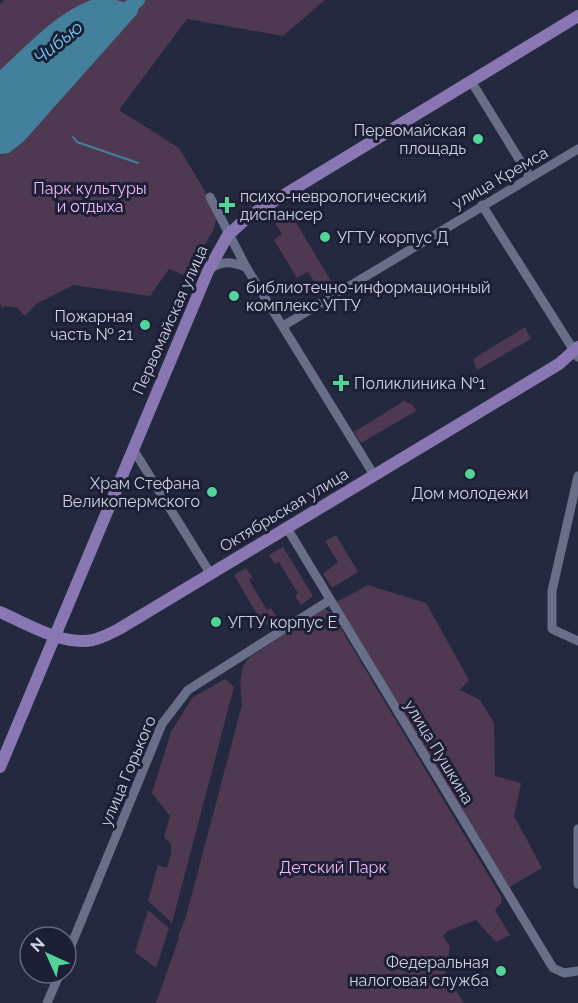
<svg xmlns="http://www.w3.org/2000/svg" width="578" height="1003" viewBox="0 0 578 1003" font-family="Raleway,sans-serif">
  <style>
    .green { fill: #4f3851 }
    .water { fill: #43809c }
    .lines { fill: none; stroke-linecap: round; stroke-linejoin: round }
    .stream { stroke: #43809c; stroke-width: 2 }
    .river { stroke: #43809c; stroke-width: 14 }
    .minor { stroke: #6a6f89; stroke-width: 9 }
    .major { stroke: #8877b2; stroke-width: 12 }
    .poi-dot { fill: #52d397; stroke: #1c1f35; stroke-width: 2 }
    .labels { text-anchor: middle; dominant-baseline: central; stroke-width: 6; stroke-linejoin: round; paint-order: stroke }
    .poi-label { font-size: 16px; fill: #cfd2e1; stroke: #1c1f35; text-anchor: start }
    .street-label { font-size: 16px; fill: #cfd2e1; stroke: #1c1f35 }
    .park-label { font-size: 16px; fill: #f4b9f8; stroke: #1c1f35 }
    .water-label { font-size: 18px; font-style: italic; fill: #71cdf8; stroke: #1c1f35 }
  </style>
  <rect width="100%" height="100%" fill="#252940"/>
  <g class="green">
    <path d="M4,0H325L283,36L187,19L119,110L179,148L206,193L216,219L214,229L186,276L169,269L150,296L73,285L36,304L25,316L17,308L5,306L3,308L0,304V4Z"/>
    <path d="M289,211L331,281L319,289L308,272L297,278L274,240L282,234L273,220Z"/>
    <path d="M525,327L531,339L477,370L473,359Z"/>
    <path d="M404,401L413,405L416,411L361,443L354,432Z"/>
    <path d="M336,535L358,572L332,588L323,574L338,562L325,541Z"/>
    <path d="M283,547L313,596L301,605L295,596L298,593L279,562L275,564L269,555Z"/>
    <path d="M246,568L252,577L249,580L267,610L271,608L277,618L264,626L234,575Z"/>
    <path d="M368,585L426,603L469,680L460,690L480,700L494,723L495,776L521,783L514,816L542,868L508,888L336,602Z"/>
    <path d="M324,609L330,612L334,617L501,896L502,902L495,910L510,935L496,942L476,920L448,931L443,936L450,947L445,974L464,1003H156L179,938L178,936L185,920L242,705C241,688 237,669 250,657Z"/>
    <path d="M225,679L234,687L172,923L148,901L158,865L167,868L171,854V844L164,837L170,816L152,793L171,732L192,698Z"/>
    <path d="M148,910L169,928L156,968L135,952Z"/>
  </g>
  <path class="water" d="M91,0H116L127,3L130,0L139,7L137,14L24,141L9,153L0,154V70C28,45 56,13 91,0Z"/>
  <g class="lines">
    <path class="stream" d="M73,137L77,142L138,163"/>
    <path class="river" d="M121,14L138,0"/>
    <g class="minor">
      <path d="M471,81L530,177"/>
      <path d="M210,197L246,267L374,475"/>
      <path d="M482,205L578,357"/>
      <path d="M210,269C223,260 232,262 246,267"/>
      <path d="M283,326L578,149"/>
      <path d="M133,449L210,573"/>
      <path d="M578,476L552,591V629L578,641"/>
      <path d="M287,528L553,968L564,973L578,971"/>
      <path d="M578,829V884"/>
      <path d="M66,958L162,724L188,690L330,600"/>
      <path d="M47,1003L60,973"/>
    </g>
    <g class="major">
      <path d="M0,612C28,624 62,646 93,640C102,638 111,633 119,629L559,364L578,347"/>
      <path d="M0,767L208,271L228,235L248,217L578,16"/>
    </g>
  </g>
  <g class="poi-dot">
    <circle cx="478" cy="139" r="6"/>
    <path d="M224 196h6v6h6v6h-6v6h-6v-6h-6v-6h6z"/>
    <circle cx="325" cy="237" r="6"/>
    <circle cx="234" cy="296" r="6"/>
    <circle cx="145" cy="325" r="6"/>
    <path d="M338 374h6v6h6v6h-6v6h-6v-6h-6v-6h6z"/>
    <circle cx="470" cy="474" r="6"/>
    <circle cx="212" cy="492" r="6"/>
    <circle cx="216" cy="622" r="6"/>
    <circle cx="501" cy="971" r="6"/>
  </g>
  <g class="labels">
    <g class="poi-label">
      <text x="466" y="130" text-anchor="end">Первомайская<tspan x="466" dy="18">площадь</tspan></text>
      <text x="240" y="196">психо-неврологический<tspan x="240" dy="18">диспансер</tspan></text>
      <text x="337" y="237">УГТУ корпус Д</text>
      <text x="246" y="287">библиотечно-информационный<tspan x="246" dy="18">комплекс УГТУ</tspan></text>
      <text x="133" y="316" text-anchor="end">Пожарная<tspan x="133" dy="18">часть № 21</tspan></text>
      <text x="354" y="383">Поликлиника №1</text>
      <text x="200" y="483" text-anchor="end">Храм Стефана<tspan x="200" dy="18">Великопермского</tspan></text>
      <text x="470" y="493" text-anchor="middle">Дом молодежи</text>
      <text x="228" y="622">УГТУ корпус Е</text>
      <text x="489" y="962" text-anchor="end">Федеральная<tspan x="489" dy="18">налоговая служба</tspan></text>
    </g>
    <g class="street-label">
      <text transform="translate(500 178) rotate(-30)">улица Кремса</text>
      <text transform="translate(170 320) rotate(-66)">Первомайская улица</text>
      <text transform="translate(284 510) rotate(-31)">Октябрьская улица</text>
      <text transform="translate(439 752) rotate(59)">улица Пушкина</text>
      <text transform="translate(128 771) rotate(-67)">улица Горького</text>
    </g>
    <g class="park-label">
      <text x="90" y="188">Парк культуры<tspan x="90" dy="18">и отдыха</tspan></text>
      <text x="333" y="867">Детский Парк</text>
    </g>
    <g class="water-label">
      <text transform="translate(58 42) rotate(-39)">Чибью</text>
    </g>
  </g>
  <g transform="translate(48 955) rotate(315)"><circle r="28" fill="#1c1f35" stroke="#64677a" stroke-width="1.5"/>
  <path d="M0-4.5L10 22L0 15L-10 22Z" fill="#52d397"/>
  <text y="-9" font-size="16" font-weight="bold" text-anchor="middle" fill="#cfd2e1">N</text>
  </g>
</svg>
